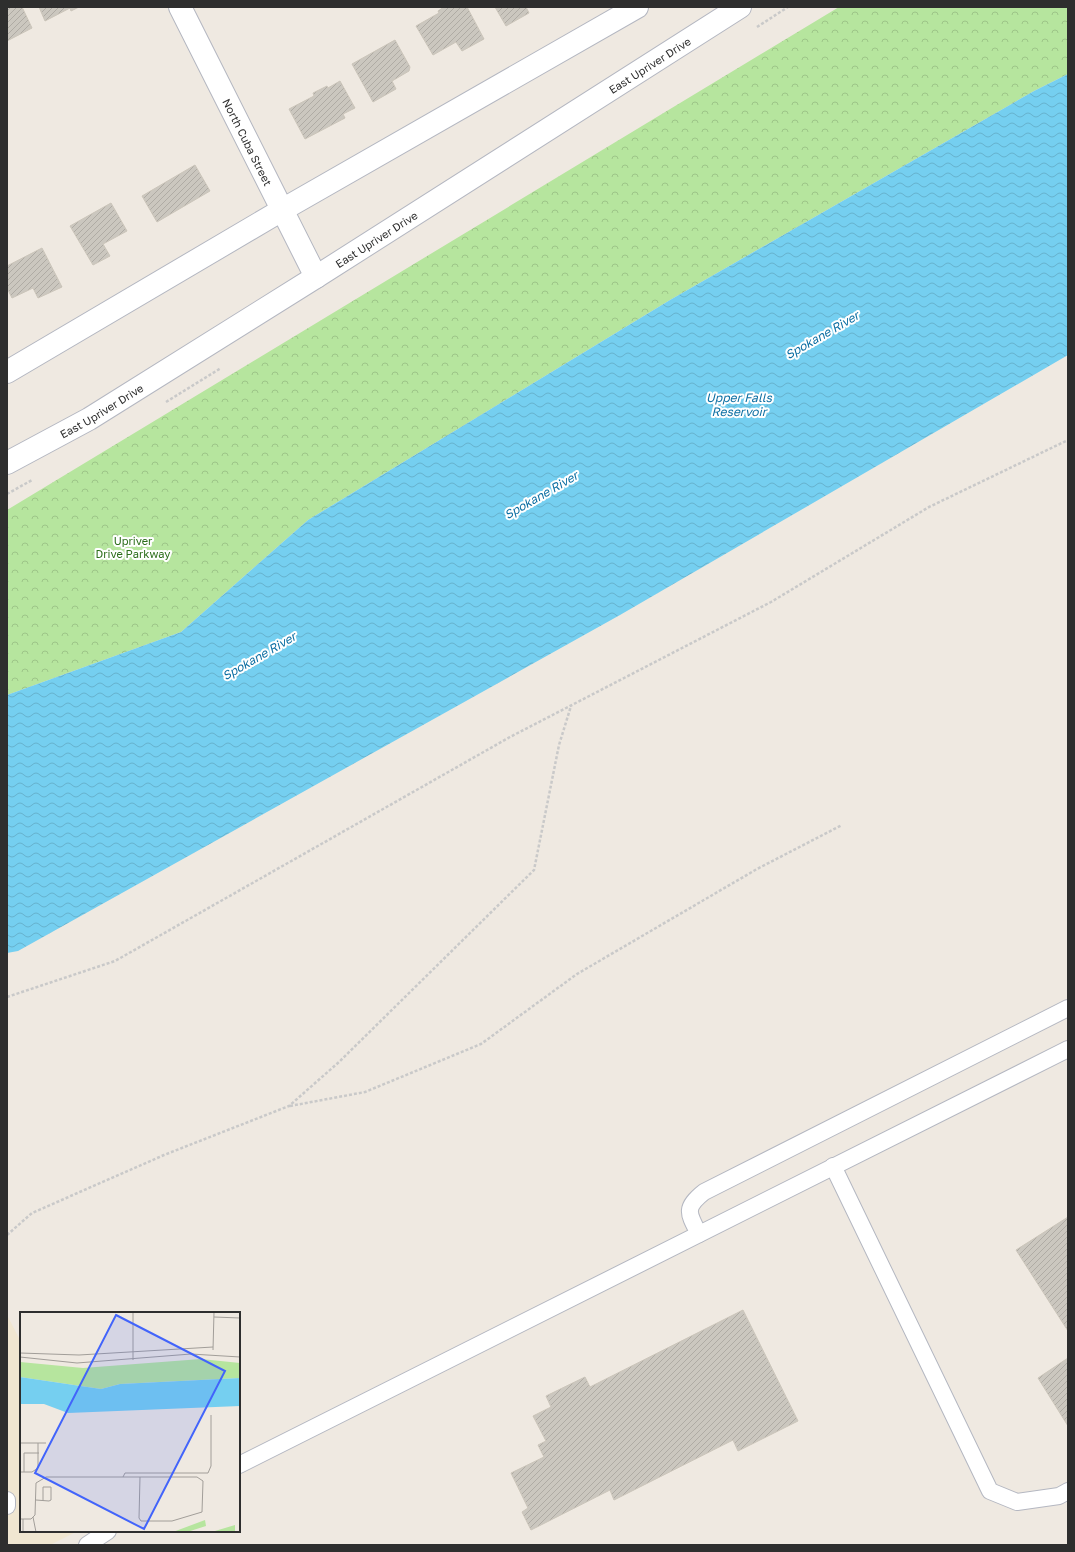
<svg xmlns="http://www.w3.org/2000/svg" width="1075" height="1552" viewBox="0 0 1075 1552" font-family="'Golos Text',sans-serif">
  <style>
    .education { fill: #f0e6d1 }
    .park { fill: url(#park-crowns) }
    .water { fill: url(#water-waves) }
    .building { fill: url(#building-hatch); stroke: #cbc5ba }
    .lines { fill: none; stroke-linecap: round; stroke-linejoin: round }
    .lane-casing { stroke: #b4b7c1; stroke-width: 18 }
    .street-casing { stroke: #b4b7c1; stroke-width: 24 }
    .secondary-casing { stroke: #b4b7c1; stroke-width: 24 }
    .path { stroke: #c9c9c9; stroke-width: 2.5; stroke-dasharray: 3 2; stroke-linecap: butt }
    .lane { stroke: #fff; stroke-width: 16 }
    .street { stroke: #fff; stroke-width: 22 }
    .secondary { stroke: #fff; stroke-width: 22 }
    .labels { text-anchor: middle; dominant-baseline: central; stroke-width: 4; stroke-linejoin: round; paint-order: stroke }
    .street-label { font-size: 11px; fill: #2e2e2e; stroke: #fff }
    .park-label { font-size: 11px; fill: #2c6e1b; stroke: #fff }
    .water-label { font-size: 12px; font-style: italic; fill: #0d6fa3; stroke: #fff }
    .inset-road { fill: none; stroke: #a29e99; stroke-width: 1 }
    .view { fill: #4264fb; fill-opacity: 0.15; stroke: #4264fb; stroke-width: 2 }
    .inset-edge { fill: none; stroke: #2e2e2e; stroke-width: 2 }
  </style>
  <defs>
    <pattern id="park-crowns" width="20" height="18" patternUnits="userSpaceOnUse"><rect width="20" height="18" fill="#b6e59e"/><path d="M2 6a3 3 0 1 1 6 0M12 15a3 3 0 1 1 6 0" fill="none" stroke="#9dc588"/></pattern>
    <pattern id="water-waves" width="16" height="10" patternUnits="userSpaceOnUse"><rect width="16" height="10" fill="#75cff0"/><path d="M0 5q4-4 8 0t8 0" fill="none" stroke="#66b2ce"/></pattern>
    <pattern id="building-hatch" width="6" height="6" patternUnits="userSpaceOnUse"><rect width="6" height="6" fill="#cbc7bf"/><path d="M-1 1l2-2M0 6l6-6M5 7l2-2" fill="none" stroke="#afaba4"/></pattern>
  </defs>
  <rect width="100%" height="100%" fill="#efe9e1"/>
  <path class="education" d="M7,1315L21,1342V1531H78L50,1545H7Z"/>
  <path class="park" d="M839,7H1068V74L1034,91L670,300L308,520L181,632L7,695V510Z"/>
  <path class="water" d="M1068,74V355L620,615L18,951L7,953V695L181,632L308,520L670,300L1034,91Z"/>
  <g class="building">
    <path d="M7,7H22L32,28L7,41Z"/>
    <path d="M39,7H79L71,11L70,8L45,21Z"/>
    <path d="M444,7H467L484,39L462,51L456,42L433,55L416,26L439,13L438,11Z"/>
    <path d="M495,7H526L529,13L506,26Z"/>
    <path d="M395,40L410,67L409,71L392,81L396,89L373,102L352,64Z"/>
    <path d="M340,81L355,108L343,114L345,118L305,139L289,109L314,96L313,93L327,86L328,88Z"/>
    <path d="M195,165L210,191L157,222L142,196Z"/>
    <path d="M111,203L127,231L103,244L110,256L93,265L70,226Z"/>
    <path d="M42,248L62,287L38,298L33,288L12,298L7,288V266Z"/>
    <path d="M1068,1217V1331L1016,1250Z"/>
    <path d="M743,1310L798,1421L738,1451L733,1440L614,1500L610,1490L531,1530L522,1512L528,1508L511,1473L544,1457L538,1445L546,1441L533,1416L551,1407L546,1396L585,1377L590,1387Z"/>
    <path d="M1068,1358V1426L1038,1378Z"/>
  </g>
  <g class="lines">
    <defs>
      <g id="lane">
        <path d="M833,1166L990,1491L1017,1502L1059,1496L1068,1491"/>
        <path d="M699,1234C688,1213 684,1208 704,1192L1068,1008"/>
        <path d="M239,1465L1068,1049"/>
        <path d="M7,1500V1506"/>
        <path d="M87,1545L108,1531"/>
      </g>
      <g id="street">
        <path id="s1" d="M180,7L316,277"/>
        <path d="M7,372L282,210L637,7"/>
      </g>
      <g id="secondary">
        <path id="s2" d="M7,463L89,419L316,277L740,7"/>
      </g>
    </defs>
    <use href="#lane" class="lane-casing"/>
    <use href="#street" class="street-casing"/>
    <use href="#secondary" class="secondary-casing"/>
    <g class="path">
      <path d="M757,27L788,7"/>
      <path d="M166,402L221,368"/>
      <path d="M7,494L32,480"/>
      <path d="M7,997L115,961L510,737L771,602L929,507L1068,440"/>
      <path d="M290,1106L365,1092L481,1044L577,974L757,869L842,825"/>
      <path d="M7,1235L32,1213L164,1155L289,1106L339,1062L534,870L559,745L571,706"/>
    </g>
    <use href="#lane" class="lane"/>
    <use href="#street" class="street"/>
    <use href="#secondary" class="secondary"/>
  </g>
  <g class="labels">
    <g class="street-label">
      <text stroke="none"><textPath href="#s2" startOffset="756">East Upriver Drive</textPath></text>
      <text stroke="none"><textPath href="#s1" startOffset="151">North Cuba Street</textPath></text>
      <text stroke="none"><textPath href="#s2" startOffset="432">East Upriver Drive</textPath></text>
      <text stroke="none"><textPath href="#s2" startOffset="108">East Upriver Drive</textPath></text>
    </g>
    <g class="park-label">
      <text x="133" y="540">Upriver<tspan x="133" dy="13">Drive Parkway</tspan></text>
    </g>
    <g class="water-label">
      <text transform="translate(822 335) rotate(-30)">Spokane River</text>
      <text x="739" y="397">Upper Falls<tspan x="739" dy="14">Reservoir</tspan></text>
      <text transform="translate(541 495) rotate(-30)">Spokane River</text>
      <text transform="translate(259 656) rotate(-30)">Spokane River</text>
    </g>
  </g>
  <g transform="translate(20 1312)">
    <rect width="220" height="220" fill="#efe9e1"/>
    <path d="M185,208L186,214L167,220H153ZM215,213V220H195V219Z" fill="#b6e59e"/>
    <path d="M181,47L220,51V66L100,72L81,77L0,65V50L63,56Z" fill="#b6e59e"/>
    <path d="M0,65L81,77L100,72L220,66V94L48,101L24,92H0Z" fill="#75cff0"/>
    <path class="inset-road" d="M194,5L220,6M193,38L194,0M0,41L59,43L193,35M0,45L57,51L171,42L220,45M113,48V0M0,131H26M0,160H12L18,156V131M4,160V141H19M103,165L105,161H188L191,154V103M16,188L29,189L31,188V175H23V189M13,205L16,220M0,207H11L15,203L16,171L26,165H177L183,169L182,200L152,209H121L119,206L120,165M3,207V220"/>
    <path class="view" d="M96,3L205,59L124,217L15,161Z"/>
    <rect width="220" height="220" class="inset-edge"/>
  </g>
  <rect width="1075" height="1552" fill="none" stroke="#2e2e2e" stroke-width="16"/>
</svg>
